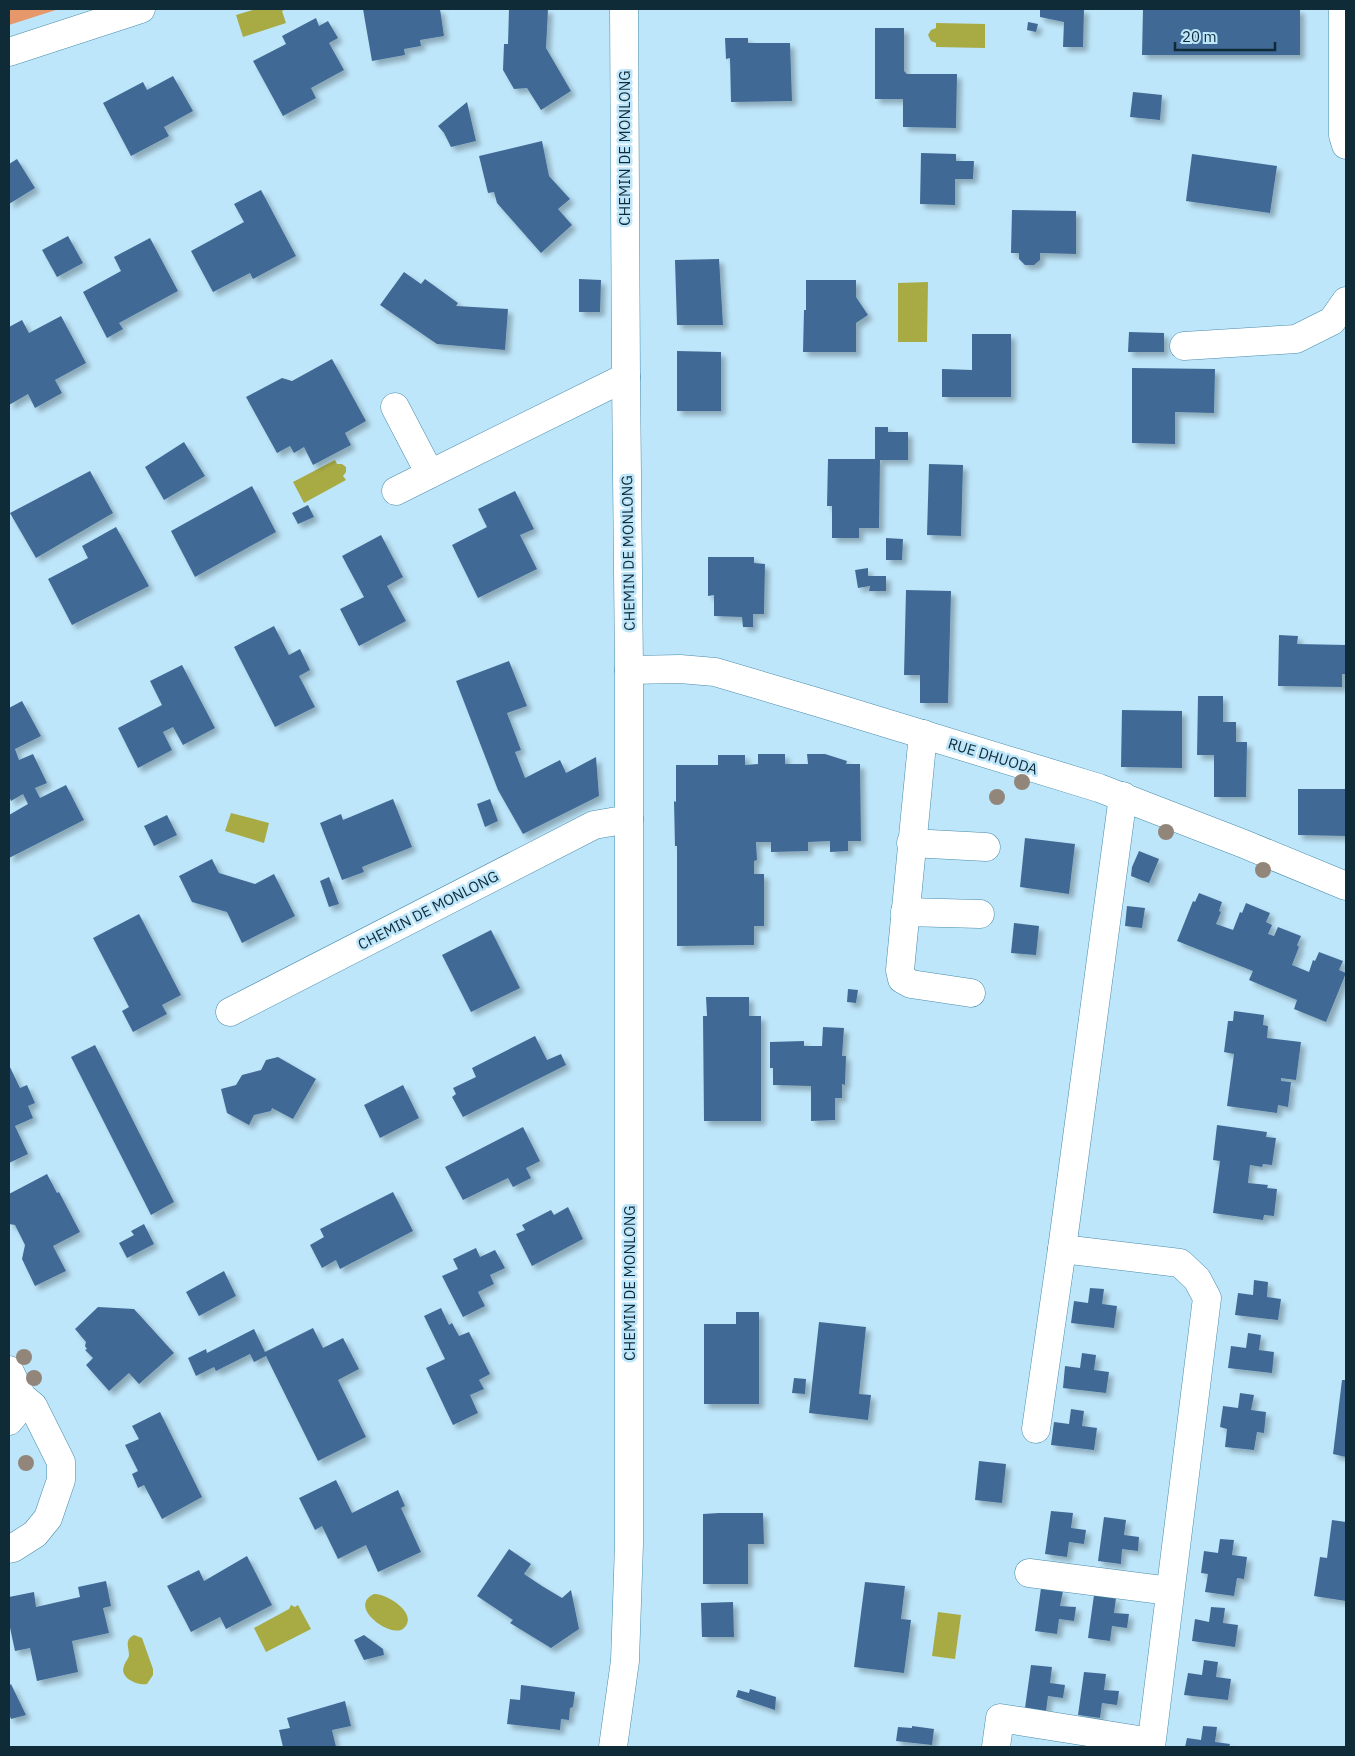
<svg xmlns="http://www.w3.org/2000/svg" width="1355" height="1756" viewBox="0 0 1355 1756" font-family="'IBM Plex Sans',sans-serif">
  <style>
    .green { fill: #e6986b }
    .water { fill: #a8aa44 }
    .building { fill: #406a95; filter: url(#shadow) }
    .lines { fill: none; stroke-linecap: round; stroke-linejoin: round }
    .minor-casing { stroke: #498cab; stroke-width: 29 }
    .minor { stroke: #fff; stroke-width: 28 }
    .tree { fill: #92867a }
    .labels { text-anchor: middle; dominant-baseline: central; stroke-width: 5; stroke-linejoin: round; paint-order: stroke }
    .street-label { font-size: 15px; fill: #0f2b38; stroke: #bee6fa }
  </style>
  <defs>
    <filter id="shadow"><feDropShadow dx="4.5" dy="4.5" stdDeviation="2.5" flood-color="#0004"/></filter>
  </defs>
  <rect width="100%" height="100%" fill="#bee6fa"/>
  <path class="green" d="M9,9H59L9,25Z"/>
  <g class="water">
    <path d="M256,9H286L282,11L286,23L243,37L236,15Z"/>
    <path d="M936,23L985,24V48L936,47V43L931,41L928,35L931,30L936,28Z"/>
    <path d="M928,282L927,342H898V283Z"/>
    <path d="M335,460L337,464H342L346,467V472L343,476L346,480L304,503L293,482Z"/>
    <path d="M231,813L269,823L264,843L225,831Z"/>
    <path d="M374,1594C387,1593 419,1614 404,1628C393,1640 346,1607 374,1594Z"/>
    <path d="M291,1605L295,1607L298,1605L311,1629L266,1652L254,1628L289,1609Z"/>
    <path d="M938,1612L961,1615L955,1659L932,1656Z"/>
    <path d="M134,1635L142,1638L153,1669V1675L147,1684C138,1686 119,1678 124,1666C125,1662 129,1658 129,1655C129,1647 124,1640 134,1635Z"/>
  </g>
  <g class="building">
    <path d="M363,9H440L444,36L420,40L421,46L404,49L405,55L372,61Z"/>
    <path d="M509,9H548L546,48L571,91L541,110L527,88L514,89L503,70L504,44H508Z"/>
    <path d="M1040,9H1084L1083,47H1063L1064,22L1040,17Z"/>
    <path d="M1143,9H1300V55H1142Z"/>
    <path d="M316,18L319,26L328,21L338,38L329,43L344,70L311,88L316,98L283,116L253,61L286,44L282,36Z"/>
    <path d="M1028,22L1038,24L1036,32L1027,30Z"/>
    <path d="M875,28H904V71L907,74H957L956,128L903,127V99H875Z"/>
    <path d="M725,38H748V43H790L792,101L731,102L730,58L726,59Z"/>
    <path d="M173,76L193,111L164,127L169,136L131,156L103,103L143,82L147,90Z"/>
    <path d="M1133,92L1162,95L1160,120L1130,117Z"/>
    <path d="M467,102L476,141L451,147L444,133L438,126Z"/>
    <path d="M542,141L549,176L570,199L558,209L572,225L541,253L497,203L494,192L488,193L479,156Z"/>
    <path d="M921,153L956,154V161H974L973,179H955V205L920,204Z"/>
    <path d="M1192,154L1277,166L1270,213L1186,201Z"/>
    <path d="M17,159L35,188L9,204V164Z"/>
    <path d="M261,190L296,256L253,279L250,273L213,292L191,251L244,222L234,204Z"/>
    <path d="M1012,210L1076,211V254L1040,253V260L1034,265H1025L1019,259V253H1011Z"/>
    <path d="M68,236L83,263L57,277L42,250Z"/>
    <path d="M150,238L178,291L119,323L123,329L107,338L83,292L121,271L114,257Z"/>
    <path d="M719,259L723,325H677L675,260Z"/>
    <path d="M404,272L421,284L425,279L458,303L456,306L508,309L505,350L437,344L380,305Z"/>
    <path d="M579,279L601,280L600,312H579Z"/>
    <path d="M806,280H856V297L868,315L856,323V352H803L804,310H806Z"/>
    <path d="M61,316L86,363L55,380L62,393L35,408L28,394L9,405V327L22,320L29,333Z"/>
    <path d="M1129,332L1164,333V352H1128Z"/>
    <path d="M972,334H1011V397H942V369L972,370Z"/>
    <path d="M677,351L721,352V411H677Z"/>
    <path d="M332,359L366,421L345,433L351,445L313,465L304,447L294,453L290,446L277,453L246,397L282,378L292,381Z"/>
    <path d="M1132,368L1215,369L1214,413L1175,412V444L1132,443Z"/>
    <path d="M875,427H888V432H908V460H880L879,528H859V538H832V506H827L828,459H875Z"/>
    <path d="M184,442L205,476L164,500L145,467Z"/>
    <path d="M929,464L963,465L961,536L927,535Z"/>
    <path d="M90,471L113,513L36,558L10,513Z"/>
    <path d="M252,486L276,532L195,577L171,531Z"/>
    <path d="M515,491L534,529L520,535L537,569L478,598L452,545L487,527L478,509Z"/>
    <path d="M308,505L314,517L298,524L292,513Z"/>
    <path d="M116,527L149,586L72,625L48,579L88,558L82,546Z"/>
    <path d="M381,535L403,577L387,586L406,621L359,646L340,609L364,597L342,556Z"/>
    <path d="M886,538L903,539L902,560H886Z"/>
    <path d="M708,557H754V563L765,564L764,614H753V627H743L742,617L714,616V595L708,596Z"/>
    <path d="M868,568V576H886V591H869L870,586L858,588L855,570Z"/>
    <path d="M906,590L951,591L948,703H920V675H904Z"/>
    <path d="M274,626L289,655L300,649L310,670L299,676L315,707L275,727L234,647Z"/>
    <path d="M1279,635L1298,636L1297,644L1346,645V674H1342V687L1278,686Z"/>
    <path d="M509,661L527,706L507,713L521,750L515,752L525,778L560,760L566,773L596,757L599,796L523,834L498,790L456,681Z"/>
    <path d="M182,665L215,728L183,745L173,727L163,732L172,750L138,768L118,728L162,705L150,681Z"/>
    <path d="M1198,696H1223V722H1236V742H1247L1246,797H1214V755H1197Z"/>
    <path d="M22,701L41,736L15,749L19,760L33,754L47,783L35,788L40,798L66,785L84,820L9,858V815L28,804L23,794L11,801L9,796V708Z"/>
    <path d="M1122,710L1182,711V768L1121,767Z"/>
    <path d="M758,754H785V764H808L807,754H825L847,761L846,764H860L861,841H848V851L830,852V841L808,842V851L771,852V842H756L757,860L754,861V874H764V926H754V945L677,946V846H675L674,801L676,802V765H718V755H745V765L758,764Z"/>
    <path d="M1298,789H1346V836L1298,835Z"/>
    <path d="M393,799L412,847L362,867L364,872L342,880L320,823L341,814L343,820Z"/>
    <path d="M490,799L498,821L485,827L477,804Z"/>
    <path d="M167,815L177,835L154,846L144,826Z"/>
    <path d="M1025,838L1075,844L1069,894L1020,887Z"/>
    <path d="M1139,851L1159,859L1149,883L1131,876L1132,867Z"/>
    <path d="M212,859L219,873L255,884L274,874L295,916L242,943L227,912L192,902L179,876Z"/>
    <path d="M329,877L339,904L329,907L320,881Z"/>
    <path d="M1199,893L1222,902L1219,911L1221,912L1216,924L1233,930L1240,912L1242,913L1246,903L1270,913L1266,922L1272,925L1268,934L1274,936L1278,927L1301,936L1297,945L1299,947L1292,965L1309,972L1313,960L1315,961L1319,952L1343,961L1339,970L1346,973L1326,1022L1294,1009L1297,1000L1249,980L1253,971L1177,941L1193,901L1195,902Z"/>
    <path d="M1127,906L1145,908L1142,928L1125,926Z"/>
    <path d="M139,914L181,995L162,1005L167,1014L133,1032L122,1011L129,1007L93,938Z"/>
    <path d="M1014,923L1039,926L1036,955L1011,953Z"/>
    <path d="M491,930L520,988L471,1012L442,955Z"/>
    <path d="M848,989L858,990L856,1003L847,1002Z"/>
    <path d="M706,997H749V1016H761V1121H704L703,1016H707Z"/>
    <path d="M1234,1011L1264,1015L1263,1025L1268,1026L1267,1038L1301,1042L1296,1080L1281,1078V1081L1291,1082L1288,1107L1278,1105L1277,1113L1227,1106L1234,1054L1224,1052L1228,1021H1233Z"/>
    <path d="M823,1027L844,1028L842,1056H846L845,1085L842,1084V1098H835V1120L811,1121V1086L773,1085V1068H770V1042L804,1041V1046H822Z"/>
    <path d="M535,1036L547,1060L561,1054L566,1065L463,1117L452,1097L456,1094L453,1088L476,1077L472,1068Z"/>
    <path d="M95,1045L174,1202L151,1215L71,1057Z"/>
    <path d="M278,1057L316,1079L293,1119L272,1108L271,1111L254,1115L249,1125L227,1113L221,1089L236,1085L242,1075L261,1070L266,1060Z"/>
    <path d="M9,1065L20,1088L27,1085L35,1103L28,1106L33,1118L15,1126L28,1154L9,1163Z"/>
    <path d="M403,1085L419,1118L380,1138L364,1105Z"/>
    <path d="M1217,1125L1267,1132L1266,1137L1276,1138L1272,1165L1263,1164L1262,1167L1250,1165L1248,1183L1268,1185L1267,1188L1277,1189L1274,1216L1264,1215L1263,1220L1213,1213L1220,1161L1213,1160Z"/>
    <path d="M523,1127L540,1161L526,1168L531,1178L513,1187L508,1178L463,1200L445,1167Z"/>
    <path d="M47,1174L57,1193L59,1192L80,1232L53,1246L66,1271L35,1286L22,1259L25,1245L15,1225L9,1224V1194Z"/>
    <path d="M393,1192L413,1231L340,1269L336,1260L322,1268L310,1245L324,1237L320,1229Z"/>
    <path d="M568,1207L583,1239L532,1266L516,1234L525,1230L522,1225L551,1210L554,1215Z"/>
    <path d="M144,1224L154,1244L127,1258L119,1243L134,1235L131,1231Z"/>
    <path d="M476,1248L480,1257L495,1250L505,1268L490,1275L494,1284L478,1292L485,1306L463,1317L442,1276L458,1269L453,1259Z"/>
    <path d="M224,1271L236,1296L199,1316L186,1292Z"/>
    <path d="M1254,1280L1268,1282L1267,1297L1281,1299L1278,1320L1235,1315L1238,1293L1253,1295Z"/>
    <path d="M1090,1288L1104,1289L1102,1304L1117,1306L1114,1328L1071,1323L1074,1301L1088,1303Z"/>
    <path d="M98,1307L134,1309L174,1353L139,1384L129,1373L109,1391L86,1365L93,1358L85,1350L87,1349L85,1346L86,1342L75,1329Z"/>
    <path d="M441,1308L449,1325L452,1323L459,1336L469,1332L490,1374L479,1380L484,1389L470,1395L478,1413L453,1425L426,1368L445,1359L424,1316Z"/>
    <path d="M736,1312H759V1404H704V1324H736Z"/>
    <path d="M819,1322L866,1327L859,1394L871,1395L868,1420L809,1413Z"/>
    <path d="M313,1328L323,1348L343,1338L359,1369L338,1380L366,1437L318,1461L266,1356L254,1362L250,1354L216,1371L214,1367L196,1376L188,1358L206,1349L207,1353L254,1329L265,1352Z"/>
    <path d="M1248,1333L1261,1335L1259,1350L1274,1352L1272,1373L1228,1368L1231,1346L1246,1348Z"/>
    <path d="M1082,1353L1096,1355L1094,1370L1109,1372L1106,1393L1063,1388L1065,1366L1080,1368Z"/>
    <path d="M794,1378L806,1379L805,1394L792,1393Z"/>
    <path d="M1342,1380H1346V1457L1333,1454Z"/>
    <path d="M1240,1393L1254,1395L1251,1410L1266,1412L1264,1433L1257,1432L1254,1450L1225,1447L1227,1429L1220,1427L1223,1406L1238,1408Z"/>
    <path d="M1071,1409L1084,1411L1082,1426L1097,1428L1094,1450L1051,1445L1054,1422L1069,1424Z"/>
    <path d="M160,1412L202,1497L162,1519L144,1485L138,1488L132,1474L138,1471L125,1445L139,1439L132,1426Z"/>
    <path d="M979,1461L1006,1464L1002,1503L975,1500Z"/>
    <path d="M336,1480L352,1513L398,1490L405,1506L401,1508L421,1552L378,1572L366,1545L338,1559L322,1526L315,1530L299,1498Z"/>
    <path d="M1051,1511L1073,1513L1071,1528L1086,1530L1084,1544L1069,1542L1067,1557L1045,1554Z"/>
    <path d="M719,1513H763L764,1544H748V1584H703V1514Z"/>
    <path d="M1104,1517L1126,1520L1124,1535L1139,1537L1138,1551L1122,1549L1121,1564L1098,1561Z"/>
    <path d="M1332,1520L1346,1522V1601L1314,1596L1320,1557L1327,1558Z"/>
    <path d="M1220,1539L1234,1540L1232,1555L1247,1557L1244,1579L1237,1578L1234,1596L1205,1592L1208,1574L1201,1573L1204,1551L1218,1553Z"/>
    <path d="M509,1549L531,1564L524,1574L542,1586L562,1598L571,1590L579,1629L551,1648L510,1623L513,1620L477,1596Z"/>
    <path d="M247,1556L272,1605L226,1629L220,1617L191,1632L167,1586L199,1570L204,1581Z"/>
    <path d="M106,1581L111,1606L103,1608L109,1633L72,1641L78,1672L37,1681L30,1648L15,1651L9,1623V1597L34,1592L36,1607L80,1597L78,1587Z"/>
    <path d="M865,1582L905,1586L901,1619L911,1620L904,1673L854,1667Z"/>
    <path d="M1041,1588L1063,1591L1060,1606L1076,1607L1074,1621L1059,1619L1057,1634L1035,1631Z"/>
    <path d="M1094,1595L1116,1598L1114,1613L1129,1614L1127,1628L1112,1626L1110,1641L1088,1638Z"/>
    <path d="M733,1602L734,1637H702L701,1603Z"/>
    <path d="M1211,1607L1225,1608L1223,1623L1238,1625L1235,1647L1192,1641L1195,1619L1209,1622Z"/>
    <path d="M364,1635L383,1649L384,1655L364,1660L354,1640Z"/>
    <path d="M1204,1660L1218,1662L1216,1677L1231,1679L1228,1700L1184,1695L1188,1673L1202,1675Z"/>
    <path d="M1031,1665L1052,1667L1050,1683L1065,1685L1063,1698L1048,1696L1046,1711L1025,1708Z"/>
    <path d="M1084,1672L1106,1674L1104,1690L1119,1691L1117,1705L1102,1703L1100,1718L1078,1715Z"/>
    <path d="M11,1684L26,1715L11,1719L9,1714V1686Z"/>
    <path d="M521,1685L575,1692L573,1707L570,1708L569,1720L561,1719L560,1730L507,1724L510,1699L520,1700Z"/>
    <path d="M750,1689L776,1697L775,1710L736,1697L738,1690L749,1693Z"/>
    <path d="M345,1701L351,1726L332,1730L336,1747H283L279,1730L290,1728L287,1718Z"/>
    <path d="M912,1726L934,1729L932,1745L896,1741L898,1727L912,1728Z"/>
    <path d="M1203,1726L1217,1727L1215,1742L1230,1744L1229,1747H1185L1187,1738L1201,1740Z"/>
  </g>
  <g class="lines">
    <defs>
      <g id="minor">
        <path d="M1343,9V135L1346,145"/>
        <path d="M9,52L141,9"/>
        <path d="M1184,346L1296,339L1332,321L1346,301"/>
        <path d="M395,407L430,474L626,377"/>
        <path d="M396,491L430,474"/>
        <path d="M629,670L680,669L715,672L820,703L1099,788L1244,844L1346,886"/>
        <path d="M923,734L900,970L902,979L911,984L971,993"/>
        <path d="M1123,796L1062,1249L1180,1263L1197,1279L1207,1298L1151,1747"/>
        <path d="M911,843L986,847"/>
        <path d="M905,912L980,914"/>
        <path d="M230,1012L594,825L629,819"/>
        <path d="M9,1370L22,1397L33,1406L61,1462V1480L48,1518L35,1534L13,1548L9,1549"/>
        <path d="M9,1421L14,1415L22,1397"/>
        <path d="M1036,1429L1062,1249"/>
        <path d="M1029,1573L1170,1591"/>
        <path d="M613,1747L625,1661L629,1544V670L626,377L624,9"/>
        <path d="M996,1747L1000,1718L1151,1742"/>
      </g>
    </defs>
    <use href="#minor" class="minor-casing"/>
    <use href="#minor" class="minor"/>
  </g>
  <g class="tree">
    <circle cx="1022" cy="782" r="8"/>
    <circle cx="997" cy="797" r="8"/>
    <circle cx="1166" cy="832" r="8"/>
    <circle cx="1263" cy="870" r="8"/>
    <circle cx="24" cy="1357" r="8"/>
    <circle cx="34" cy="1378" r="8"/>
    <circle cx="26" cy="1463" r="8"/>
  </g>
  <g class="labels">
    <g class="street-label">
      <text transform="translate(624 148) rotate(-90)">CHEMIN DE MONLONG</text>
      <text transform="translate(628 553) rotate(-91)">CHEMIN DE MONLONG</text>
      <text transform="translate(993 756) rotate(17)">RUE DHUODA</text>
      <text transform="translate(428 910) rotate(-27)">CHEMIN DE MONLONG</text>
      <text transform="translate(629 1283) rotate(-90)">CHEMIN DE MONLONG</text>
    </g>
  </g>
  <rect width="1355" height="1756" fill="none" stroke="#0f2b38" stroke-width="20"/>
  <path d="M1175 42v8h100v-8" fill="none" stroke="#0f2b38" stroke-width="2.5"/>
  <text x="1182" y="42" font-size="15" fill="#0f2b38" stroke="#bee6fa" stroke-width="4" paint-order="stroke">20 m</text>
</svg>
